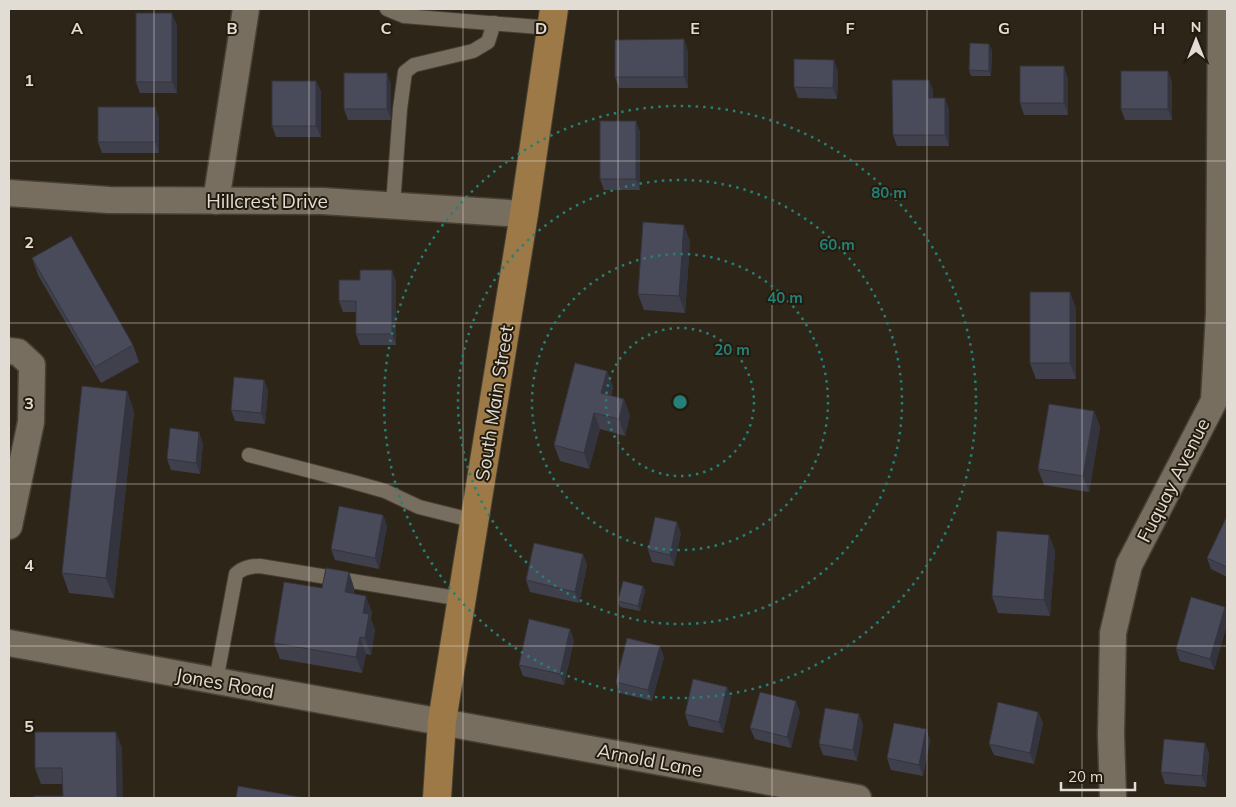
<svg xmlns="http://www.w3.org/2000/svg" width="1236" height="807" viewBox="0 0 1236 807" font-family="Mulish,sans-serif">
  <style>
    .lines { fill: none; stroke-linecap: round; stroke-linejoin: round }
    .service-casing { stroke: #464035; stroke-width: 16 }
    .minor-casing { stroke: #464035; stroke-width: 29 }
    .primary-casing { stroke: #464035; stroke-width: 30 }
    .service { stroke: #786e5f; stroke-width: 14 }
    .minor { stroke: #786e5f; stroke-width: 26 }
    .primary { stroke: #9c7946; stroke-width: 28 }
    .wall { fill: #40404d }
    .shaded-wall { fill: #34343f }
    .building { fill: #4a4b5a; stroke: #34343f }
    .grid { fill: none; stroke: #e2ddd4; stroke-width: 1; stroke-opacity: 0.55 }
    .ring { fill: none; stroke: #248078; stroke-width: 2.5; stroke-dasharray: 2.5 5 }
    .labels { text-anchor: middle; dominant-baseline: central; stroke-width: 4; stroke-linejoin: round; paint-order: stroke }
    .street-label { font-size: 19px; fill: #e2ddd4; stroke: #231b0e }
    .grid-label { font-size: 16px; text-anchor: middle; font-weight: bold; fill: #e2ddd4; stroke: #231b0e; stroke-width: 4; stroke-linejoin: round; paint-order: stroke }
    .centre { fill: #248078; stroke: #231b0e; stroke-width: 2.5 }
    .ring-label { font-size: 15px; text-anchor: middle; font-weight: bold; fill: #248078; stroke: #231b0e; stroke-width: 4; stroke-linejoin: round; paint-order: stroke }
  </style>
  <rect width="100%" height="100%" fill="#2d2518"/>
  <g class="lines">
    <defs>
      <g id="service">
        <path d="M387,9L404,16L551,28"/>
        <path d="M393,205L400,109L405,72L414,65L473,51L488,42L494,23"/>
        <path d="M249,455L353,482L385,491L419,507L475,521"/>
        <path d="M216,681L236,574C243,567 251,566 260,566L462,599"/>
      </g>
      <g id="minor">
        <path d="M9,193L109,200L322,201L524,214"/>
        <path d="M216,201L246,9"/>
        <path d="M9,351L18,352L32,365L31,422L9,526"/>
        <path d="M9,643L858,798"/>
        <path d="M1113,798L1111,735L1113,633L1129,565L1214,401L1219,314L1221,9"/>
      </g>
      <path id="primary" d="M437,798L442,721L524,214L554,9"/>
    </defs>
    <use href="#service" class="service-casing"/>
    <use href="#minor" class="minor-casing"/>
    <use href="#primary" class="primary-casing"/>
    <use href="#service" class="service"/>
    <use href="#minor" class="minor"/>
    <use href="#primary" class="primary"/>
  </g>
  <g class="wall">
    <path d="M177,25V93H140L136,82Z"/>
    <path d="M992,50L991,76H971L969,70Z"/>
    <path d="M688,51V88H619L615,77Z"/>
    <path d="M838,71L837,99L798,98L794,87Z"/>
    <path d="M1068,78V115H1024L1020,103Z"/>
    <path d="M929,80L933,91V98L949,109V146H897L893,135Z"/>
    <path d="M316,81L321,92V137H276L272,126Z"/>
    <path d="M1172,82V120H1125L1121,109Z"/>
    <path d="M391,84V120H348L344,109Z"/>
    <path d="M155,107L159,118V153H102L98,142Z"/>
    <path d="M636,121L640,132V190H604L600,179Z"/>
    <path d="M690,241L685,313L644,310L638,294Z"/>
    <path d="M32,258L133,345L139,362L101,383L38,275Z"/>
    <path d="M396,281V345H360L356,334V312H343L339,301Z"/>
    <path d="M1076,308V379H1036L1030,363Z"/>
    <path d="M607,371L613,387L611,396L630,415L625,436L600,429L589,469L560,461L554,445Z"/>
    <path d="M264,380L268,391L265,424L235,421L231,410Z"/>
    <path d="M127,391L134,412L114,598L69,593L62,573Z"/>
    <path d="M1094,411L1100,427L1089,492L1044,485L1038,469Z"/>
    <path d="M203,443L200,474L171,470L167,459Z"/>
    <path d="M383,515L387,526L379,569L335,560L331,549Z"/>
    <path d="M1227,516V577L1211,569L1207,558Z"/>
    <path d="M681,533L674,566L652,562L648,550Z"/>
    <path d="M1049,535L1055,551L1050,616L998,613L992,596Z"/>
    <path d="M583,554L587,565L579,603L530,592L526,580Z"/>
    <path d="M349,572L354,588V593L372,612L371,619L375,630L371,655L366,654L362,673L280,659L274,643L322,588Z"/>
    <path d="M643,586L645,591L640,611L620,607L618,601Z"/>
    <path d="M1225,607L1227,614V624L1214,670L1180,661L1176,649Z"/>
    <path d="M574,640L564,685L523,676L519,665Z"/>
    <path d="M664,657L652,701L620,693L616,682Z"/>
    <path d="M727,687L731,698L723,733L689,726L685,714Z"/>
    <path d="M800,712L791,748L755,739L750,728Z"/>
    <path d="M1038,712L1043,723L1034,764L994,755L989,744Z"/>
    <path d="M859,714L863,725L857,761L823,755L819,744Z"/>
    <path d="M926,729L930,740L923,776L891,770L887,758Z"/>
    <path d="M1205,743L1209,754L1206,787L1165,784L1161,772Z"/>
    <path d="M122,748L63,796L62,784H41L35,768Z"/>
  </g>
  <g class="shaded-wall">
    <path d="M172,13L177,25V93L172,82Z"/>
    <path d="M684,39L688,51V88L684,77Z"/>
    <path d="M989,44L992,50L991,76L989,71Z"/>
    <path d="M834,60L838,71L837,99L833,88Z"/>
    <path d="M1064,66L1068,78V115L1064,103Z"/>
    <path d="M1168,71L1172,82V120L1168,109Z"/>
    <path d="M387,73L391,84V120L387,109Z"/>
    <path d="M929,80L933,91V109L929,98Z"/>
    <path d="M316,81L321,92V137L316,126Z"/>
    <path d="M945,98L949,109V146L945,135Z"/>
    <path d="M155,107L159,118V153L155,142Z"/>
    <path d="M636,121L640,132V190L636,179Z"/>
    <path d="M684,225L690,241L685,313L679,296Z"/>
    <path d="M392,270L396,281V345L392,334Z"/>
    <path d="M1070,292L1076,308V379L1070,363Z"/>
    <path d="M607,371L613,387L607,409L601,393Z"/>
    <path d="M264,380L268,391L265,424L261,413Z"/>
    <path d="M127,391L134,412L114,598L106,578Z"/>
    <path d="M624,399L630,415L625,436L619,419Z"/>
    <path d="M1094,411L1100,427L1089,492L1083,476Z"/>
    <path d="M594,413L600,429L589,469L584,453Z"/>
    <path d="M199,432L203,443L200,474L196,463Z"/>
    <path d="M383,515L387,526L379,569L375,558Z"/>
    <path d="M677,522L681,533L674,566L670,555Z"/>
    <path d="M1049,535L1055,551L1050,616L1044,600Z"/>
    <path d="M583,554L587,565L579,603L575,592Z"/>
    <path d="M349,572L354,588L351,608L345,592Z"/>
    <path d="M643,586L645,591L640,611L638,606Z"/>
    <path d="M366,596L372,612L371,619L375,630L371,655L365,638L363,613Z"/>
    <path d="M1225,607L1227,614V624L1214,670L1210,659Z"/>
    <path d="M570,629L574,640L564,685L560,674Z"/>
    <path d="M360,637L366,654L362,673L356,657Z"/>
    <path d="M660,646L664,657L652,701L648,690Z"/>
    <path d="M727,687L731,698L723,733L719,722Z"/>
    <path d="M796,701L800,712L791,748L787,737Z"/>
    <path d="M1038,712L1043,723L1034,764L1030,753Z"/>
    <path d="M859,714L863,725L857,761L853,750Z"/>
    <path d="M926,729L930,740L923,776L919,765Z"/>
    <path d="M116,732L122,748L123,798H117Z"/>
    <path d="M1205,743L1209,754L1206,787L1202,776Z"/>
  </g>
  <g class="building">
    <rect x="136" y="13" width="36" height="69"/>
    <path d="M684,39V77H615V40Z"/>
    <path d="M970,43L989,44V71L969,70Z"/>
    <path d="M794,59L834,60L833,88L794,87Z"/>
    <rect x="1020" y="66" width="44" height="37"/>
    <rect x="1121" y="71" width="47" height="38"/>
    <rect x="344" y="73" width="43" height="36"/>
    <path d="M892,80H929V98H945V135H893Z"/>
    <rect x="272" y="81" width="44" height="45"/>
    <rect x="98" y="107" width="57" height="35"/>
    <rect x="600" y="121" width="36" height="58"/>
    <path d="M643,222L684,225L679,296L638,294Z"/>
    <path d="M71,236L133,345L95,367L32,258Z"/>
    <path d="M360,270H392V334H356V301H339V280H360Z"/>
    <rect x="1030" y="292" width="40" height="71"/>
    <path d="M575,363L607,371L601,393L624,399L619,419L594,413L584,453L554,445Z"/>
    <path d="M234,377L264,380L261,413L231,410Z"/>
    <path d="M82,386L127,391L106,578L62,573Z"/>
    <path d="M1049,404L1094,411L1083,476L1038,469Z"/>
    <path d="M170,428L199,432L196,463L167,459Z"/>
    <path d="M339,506L383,515L375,558L331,549Z"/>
    <path d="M1227,516V567L1207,558Z"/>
    <path d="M655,517L677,522L670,555L648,550Z"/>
    <path d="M997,531L1049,535L1044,600L992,596Z"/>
    <path d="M534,543L583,554L575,592L526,580Z"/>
    <path d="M326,568L349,572L345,592L366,596L363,613L369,614L365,638L360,637L356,657L274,643L284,582L322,588Z"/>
    <path d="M623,581L643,586L638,606L618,601Z"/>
    <path d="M1191,597L1225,607L1210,659L1176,649Z"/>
    <path d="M529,619L570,629L560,674L519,665Z"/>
    <path d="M627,638L660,646L648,690L616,682Z"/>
    <path d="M693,679L727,687L719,722L685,714Z"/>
    <path d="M760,692L796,701L787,737L750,728Z"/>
    <path d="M998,702L1038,712L1030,753L989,744Z"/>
    <path d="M825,708L859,714L853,750L819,744Z"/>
    <path d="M894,723L926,729L919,765L887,758Z"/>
    <path d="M35,732H116L117,798H34V796H63L62,768H35Z"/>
    <path d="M1164,739L1205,743L1202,776L1161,772Z"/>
    <path d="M238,786L305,798H236Z"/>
  </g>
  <path class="grid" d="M154,9V798M309,9V798M463,9V798M618,9V798M772,9V798M927,9V798M1082,9V798M9,161H1227M9,323H1227M9,484H1227M9,646H1227"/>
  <g class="ring">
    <circle cx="680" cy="402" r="74"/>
    <circle cx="680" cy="402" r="148"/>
    <circle cx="680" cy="402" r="222"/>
    <circle cx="680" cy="402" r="296"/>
  </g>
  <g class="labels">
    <g class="street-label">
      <text x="267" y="201">Hillcrest Drive</text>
      <text transform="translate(494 403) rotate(-81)">South Main Street</text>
      <text transform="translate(1173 480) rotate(-63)">Fuquay Avenue</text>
      <text transform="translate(225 683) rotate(10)">Jones Road</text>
      <text transform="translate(650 760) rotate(11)">Arnold Lane</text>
    </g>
  </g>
  <g class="grid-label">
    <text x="77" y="34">A</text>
    <text x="232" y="34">B</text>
    <text x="386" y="34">C</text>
    <text x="541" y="34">D</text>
    <text x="695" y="34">E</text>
    <text x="850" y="34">F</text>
    <text x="1004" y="34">G</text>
    <text x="1159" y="34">H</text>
    <text x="29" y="86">1</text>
    <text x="29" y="248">2</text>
    <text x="29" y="409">3</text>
    <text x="29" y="571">4</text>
    <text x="29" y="732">5</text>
  </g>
  <circle cx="680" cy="402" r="8" class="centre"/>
  <g class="ring-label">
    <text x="889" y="198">80 m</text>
    <text x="837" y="250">60 m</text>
    <text x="785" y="303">40 m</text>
    <text x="732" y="355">20 m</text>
  </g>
  <rect width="1236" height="807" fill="none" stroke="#e2ddd4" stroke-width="20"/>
  <g transform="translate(1196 40)" stroke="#231b0e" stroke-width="4" paint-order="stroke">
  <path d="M0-4L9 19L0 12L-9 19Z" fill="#e2ddd4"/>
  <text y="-8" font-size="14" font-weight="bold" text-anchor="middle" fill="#e2ddd4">N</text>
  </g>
  <path d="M1061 782v8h74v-8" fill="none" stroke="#e2ddd4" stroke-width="2.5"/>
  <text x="1068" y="782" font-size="15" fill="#e2ddd4" stroke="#231b0e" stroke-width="4" paint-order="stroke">20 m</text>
</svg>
